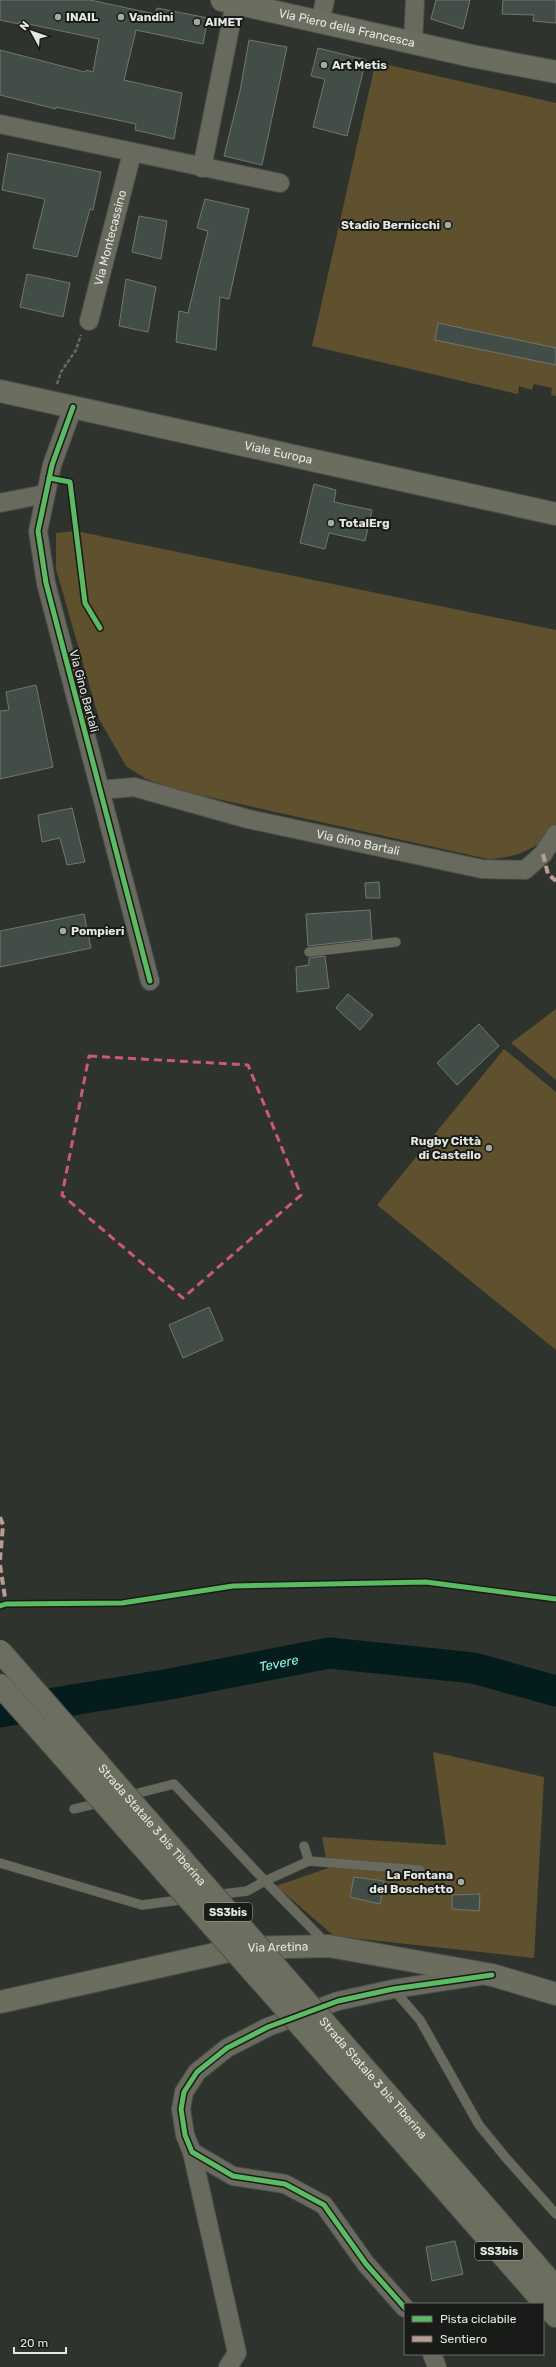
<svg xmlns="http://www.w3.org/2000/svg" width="556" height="2367" viewBox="0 0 556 2367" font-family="Rubik,sans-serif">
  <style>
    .green { fill: #5f502e }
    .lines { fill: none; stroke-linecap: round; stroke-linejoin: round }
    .river { stroke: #041d1c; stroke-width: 31 }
    .building { fill: #434d47; stroke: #727673 }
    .service-casing { stroke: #4d4f4c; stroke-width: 10 }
    .minor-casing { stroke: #4d4f4c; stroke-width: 20 }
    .secondary-casing { stroke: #4d4f4c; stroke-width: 24 }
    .trunk-casing { stroke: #4d4f4c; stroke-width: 24 }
    .path { stroke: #686a62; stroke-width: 2.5; stroke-dasharray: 4 2; stroke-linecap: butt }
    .service { stroke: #696a5e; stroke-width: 9 }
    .minor { stroke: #696a5e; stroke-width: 18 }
    .secondary { stroke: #6b6d5f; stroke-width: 22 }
    .trunk { stroke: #6c6e5f; stroke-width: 22 }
    .trunk-bridge-casing { stroke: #4d4f4c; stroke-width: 24; stroke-linecap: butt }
    .trunk-bridge { stroke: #6c6e5f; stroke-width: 22 }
    .quiet { stroke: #b99d93; stroke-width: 4; stroke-dasharray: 8 4; stroke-linecap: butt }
    .cycleway-casing { stroke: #181b17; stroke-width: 8 }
    .cycleway { stroke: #5cba63; stroke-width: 5 }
    .marked { fill: none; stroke: #cc5684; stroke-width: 3; stroke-dasharray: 8 5; stroke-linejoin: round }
    .poi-dot { fill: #a5a9a3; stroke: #181b17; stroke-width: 1.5 }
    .labels { text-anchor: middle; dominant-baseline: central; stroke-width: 4; stroke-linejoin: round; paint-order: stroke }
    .shield { fill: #181b17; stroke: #a7aaa5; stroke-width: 1 }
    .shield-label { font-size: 11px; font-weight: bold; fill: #e4e8e2 }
    .poi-label { font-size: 12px; font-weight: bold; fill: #e4e8e2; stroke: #181b17; text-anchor: start }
    .street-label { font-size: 12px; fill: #e4e8e2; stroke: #181b17 }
    .water-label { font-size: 13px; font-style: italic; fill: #92f5ef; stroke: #181b17 }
  </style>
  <rect width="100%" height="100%" fill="#2f332e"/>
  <g class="green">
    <path d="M384,64L556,103V396L551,395L552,388L534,384L532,390L519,386L518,394L312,346L374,69Z"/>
    <path d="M76,531L556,630V830C535,849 517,858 488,859L181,791L146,779L126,766L99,719L56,569V533Z"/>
    <path d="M556,1009V1080L511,1043Z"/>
    <path d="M504,1049L556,1092V1350L377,1205Z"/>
    <path d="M433,1752L544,1777L534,1958L334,1936L276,1886L328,1868L322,1837L446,1845Z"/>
  </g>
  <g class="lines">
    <path class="river" id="s1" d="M0,1712L170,1684L329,1653L474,1668L556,1691"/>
  </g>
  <g class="building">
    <path d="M0,0H90L155,14L157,8L208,18L203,44L136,30L124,80L182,93L174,139L135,130L136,124L56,107V109L0,95V50L85,72L86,70L93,72L99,39L19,22V24L0,20Z"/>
    <path d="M436,0H470L463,29L431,19Z"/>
    <path d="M503,0H556V23L533,21L534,15L502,14Z"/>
    <path d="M249,40L287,47L262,165L224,156L240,91Z"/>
    <path d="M318,48L366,60L347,136L313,127L325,79L311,76Z"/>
    <path d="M8,153L101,172L93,210L90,209L77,257L33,248L45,199L2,190Z"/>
    <path d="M205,199L249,209L229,299L220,297L216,350L176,342L179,311L188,313L208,231L197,228Z"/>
    <path d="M139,216L167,221L161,259L132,252Z"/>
    <path d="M27,274L70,283L63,317L20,307Z"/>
    <path d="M126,279L156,287L148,332L119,326Z"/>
    <path d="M438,323L556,348V365L435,340Z"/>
    <path d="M314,484L336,490L334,502L372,510L365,541L329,533L325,549L300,543Z"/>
    <path d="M36,685L53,767L0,779V711L9,710L6,692Z"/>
    <path d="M72,808L85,862L67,865L60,838L42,842L38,815Z"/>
    <path d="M379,882L380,898H366L365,883Z"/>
    <path d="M370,910L372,939L308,946L306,914Z"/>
    <path d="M84,914L91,948L0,967V931Z"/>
    <path d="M325,956L329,988L297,992L296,967L309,965V958Z"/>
    <path d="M348,994L373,1015L360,1030L336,1008Z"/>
    <path d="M479,1024L499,1046L457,1085L437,1063Z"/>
    <path d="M209,1307L223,1340L183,1358L169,1325Z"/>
    <path d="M354,1877L384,1881L380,1904L350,1897Z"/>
    <path d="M480,1894L479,1911L452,1909V1895Z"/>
    <path d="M455,2241L463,2274L432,2281L426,2247Z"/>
  </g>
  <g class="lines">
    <defs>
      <g id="service">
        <path d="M309,952L396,942"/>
        <path d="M127,1796L174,1784L265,1881L247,1891L215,1895"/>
        <path d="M74,1809L103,1802"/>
        <path d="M304,1846L309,1861"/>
        <path d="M0,1863L142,1905L188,1899"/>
        <path d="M327,1944L265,1881L309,1861L420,1870"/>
        <path d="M393,1989L420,2020L479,2125L506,2158L556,2214"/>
      </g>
      <g id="minor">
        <path d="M320,22L325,0"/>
        <path d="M413,42L415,0"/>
        <path d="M0,124L280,183"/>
        <path d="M202,168L235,3"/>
        <path id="s2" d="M89,321L132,153"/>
        <path d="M73,407L52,465L38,531L46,583L150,981"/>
        <path d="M0,503L45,494"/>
        <path id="s3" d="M100,790L134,787L248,819L482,869L525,870L543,854L556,834"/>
        <path d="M192,2152L237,2353L228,2367"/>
        <path d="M405,2308L366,2264L324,2205L285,2184L233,2176L192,2152L185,2135L181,2109L184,2092L197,2072L227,2048L268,2027L338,2001L393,1989L479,1976"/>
        <path d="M432,2354L437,2367"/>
      </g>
      <g id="secondary">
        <path id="s4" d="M222,0L472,56L556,72"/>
        <path id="s5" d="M0,391L556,514"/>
        <path id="s6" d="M0,2002L242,1948L329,1946L492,1975L556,1994"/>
      </g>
      <g id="trunk">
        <path d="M456,2173L556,2288"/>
        <path d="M442,2186L556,2316"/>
      </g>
    </defs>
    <use href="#service" class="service-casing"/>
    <use href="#minor" class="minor-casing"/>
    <use href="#secondary" class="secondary-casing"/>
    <use href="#trunk" class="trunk-casing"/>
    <path class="path" d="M57,384L61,372L76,350L81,335"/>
    <use href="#service" class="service"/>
    <use href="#minor" class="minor"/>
    <use href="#secondary" class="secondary"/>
    <use href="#trunk" class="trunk"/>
    <defs>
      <g id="trunk-bridge">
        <path id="s7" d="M0,1651L456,2173"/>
        <path d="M0,1685L442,2186"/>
      </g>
    </defs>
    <use href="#trunk-bridge" class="trunk-bridge-casing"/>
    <use href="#trunk-bridge" class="trunk-bridge"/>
    <g class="quiet">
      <path d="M543,854L548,874L556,881"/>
      <path d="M0,1517L3,1525L0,1560"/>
      <path d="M0,1565L6,1604"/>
    </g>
    <defs>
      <g id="cycleway">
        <path d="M73,407L52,465L38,531L46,583L150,981"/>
        <path d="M49,478L70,482L85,603L100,628"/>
        <path d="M0,1606L6,1604L122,1603L233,1586L426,1582L556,1599"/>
        <path d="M405,2308L366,2264L324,2205L285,2184L233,2176L192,2152L185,2135L181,2109L184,2092L197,2072L227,2048L268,2027L338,2001L393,1989L492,1975"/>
      </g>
    </defs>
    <use href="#cycleway" class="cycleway-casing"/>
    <use href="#cycleway" class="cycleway"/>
  </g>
  <path class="marked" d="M89,1056L248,1065L301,1195L183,1298L62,1195Z"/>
  <g class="poi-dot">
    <circle cx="58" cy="17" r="4"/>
    <circle cx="121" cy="17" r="4"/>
    <circle cx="197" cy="22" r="4"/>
    <circle cx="324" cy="65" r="4"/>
    <circle cx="448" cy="225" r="4"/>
    <circle cx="331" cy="523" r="4"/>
    <circle cx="63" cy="931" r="4"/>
    <circle cx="489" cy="1148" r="4"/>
    <circle cx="461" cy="1882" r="4"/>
  </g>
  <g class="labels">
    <g class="shield">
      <rect x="204" y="1903" width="48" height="18" rx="3"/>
      <rect x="475" y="2242" width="48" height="18" rx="3"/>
    </g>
    <g class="shield-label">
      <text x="228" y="1912">SS3bis</text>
      <text x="499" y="2251">SS3bis</text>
    </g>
    <g class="poi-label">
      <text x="66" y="17">INAIL</text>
      <text x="129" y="17">Vandini</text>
      <text x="205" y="22">AIMET</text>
      <text x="332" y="65">Art Metis</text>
      <text x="440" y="225" text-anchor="end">Stadio Bernicchi</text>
      <text x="339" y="523">TotalErg</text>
      <text x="71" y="931">Pompieri</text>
      <text x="481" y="1141" text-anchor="end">Rugby Città<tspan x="481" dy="14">di Castello</tspan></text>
      <text x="453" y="1875" text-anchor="end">La Fontana<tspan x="453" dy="14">del Boschetto</tspan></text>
    </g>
    <g class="street-label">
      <text stroke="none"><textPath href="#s4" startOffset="128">Via Piero della Francesca</textPath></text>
      <text stroke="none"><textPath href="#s2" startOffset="86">Via Montecassino</textPath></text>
      <text stroke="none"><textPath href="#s5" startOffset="285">Viale Europa</textPath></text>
      <text transform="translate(84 691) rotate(75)">Via Gino Bartali</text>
      <text stroke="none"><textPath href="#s3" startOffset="265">Via Gino Bartali</textPath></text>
      <text stroke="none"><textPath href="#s7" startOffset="231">Strada Statale 3 bis Tiberina</textPath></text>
      <text stroke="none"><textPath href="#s6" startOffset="284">Via Aretina</textPath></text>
      <text stroke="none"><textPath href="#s7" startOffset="567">Strada Statale 3 bis Tiberina</textPath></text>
    </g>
    <g class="water-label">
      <text stroke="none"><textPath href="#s1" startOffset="283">Tevere</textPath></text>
    </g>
  </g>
  <rect x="404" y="2303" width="140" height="52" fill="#181b17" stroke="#6a6d68"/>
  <rect x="412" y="2316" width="20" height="6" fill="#5cba63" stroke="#6a6d68"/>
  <text x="440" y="2323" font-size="12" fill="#e4e8e2">Pista ciclabile</text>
  <rect x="412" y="2336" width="20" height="6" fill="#b99d93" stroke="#6a6d68"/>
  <text x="440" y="2343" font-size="12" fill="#e4e8e2">Sentiero</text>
  <g transform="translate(32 32) rotate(310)" stroke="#181b17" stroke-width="3" paint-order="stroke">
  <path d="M0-3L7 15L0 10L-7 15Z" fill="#e4e8e2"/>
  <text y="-6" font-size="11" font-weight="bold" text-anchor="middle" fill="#e4e8e2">N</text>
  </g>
  <path d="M14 2347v6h52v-6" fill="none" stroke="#e4e8e2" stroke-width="2"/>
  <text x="20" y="2347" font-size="12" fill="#e4e8e2" stroke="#181b17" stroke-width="3" paint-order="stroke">20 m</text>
</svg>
